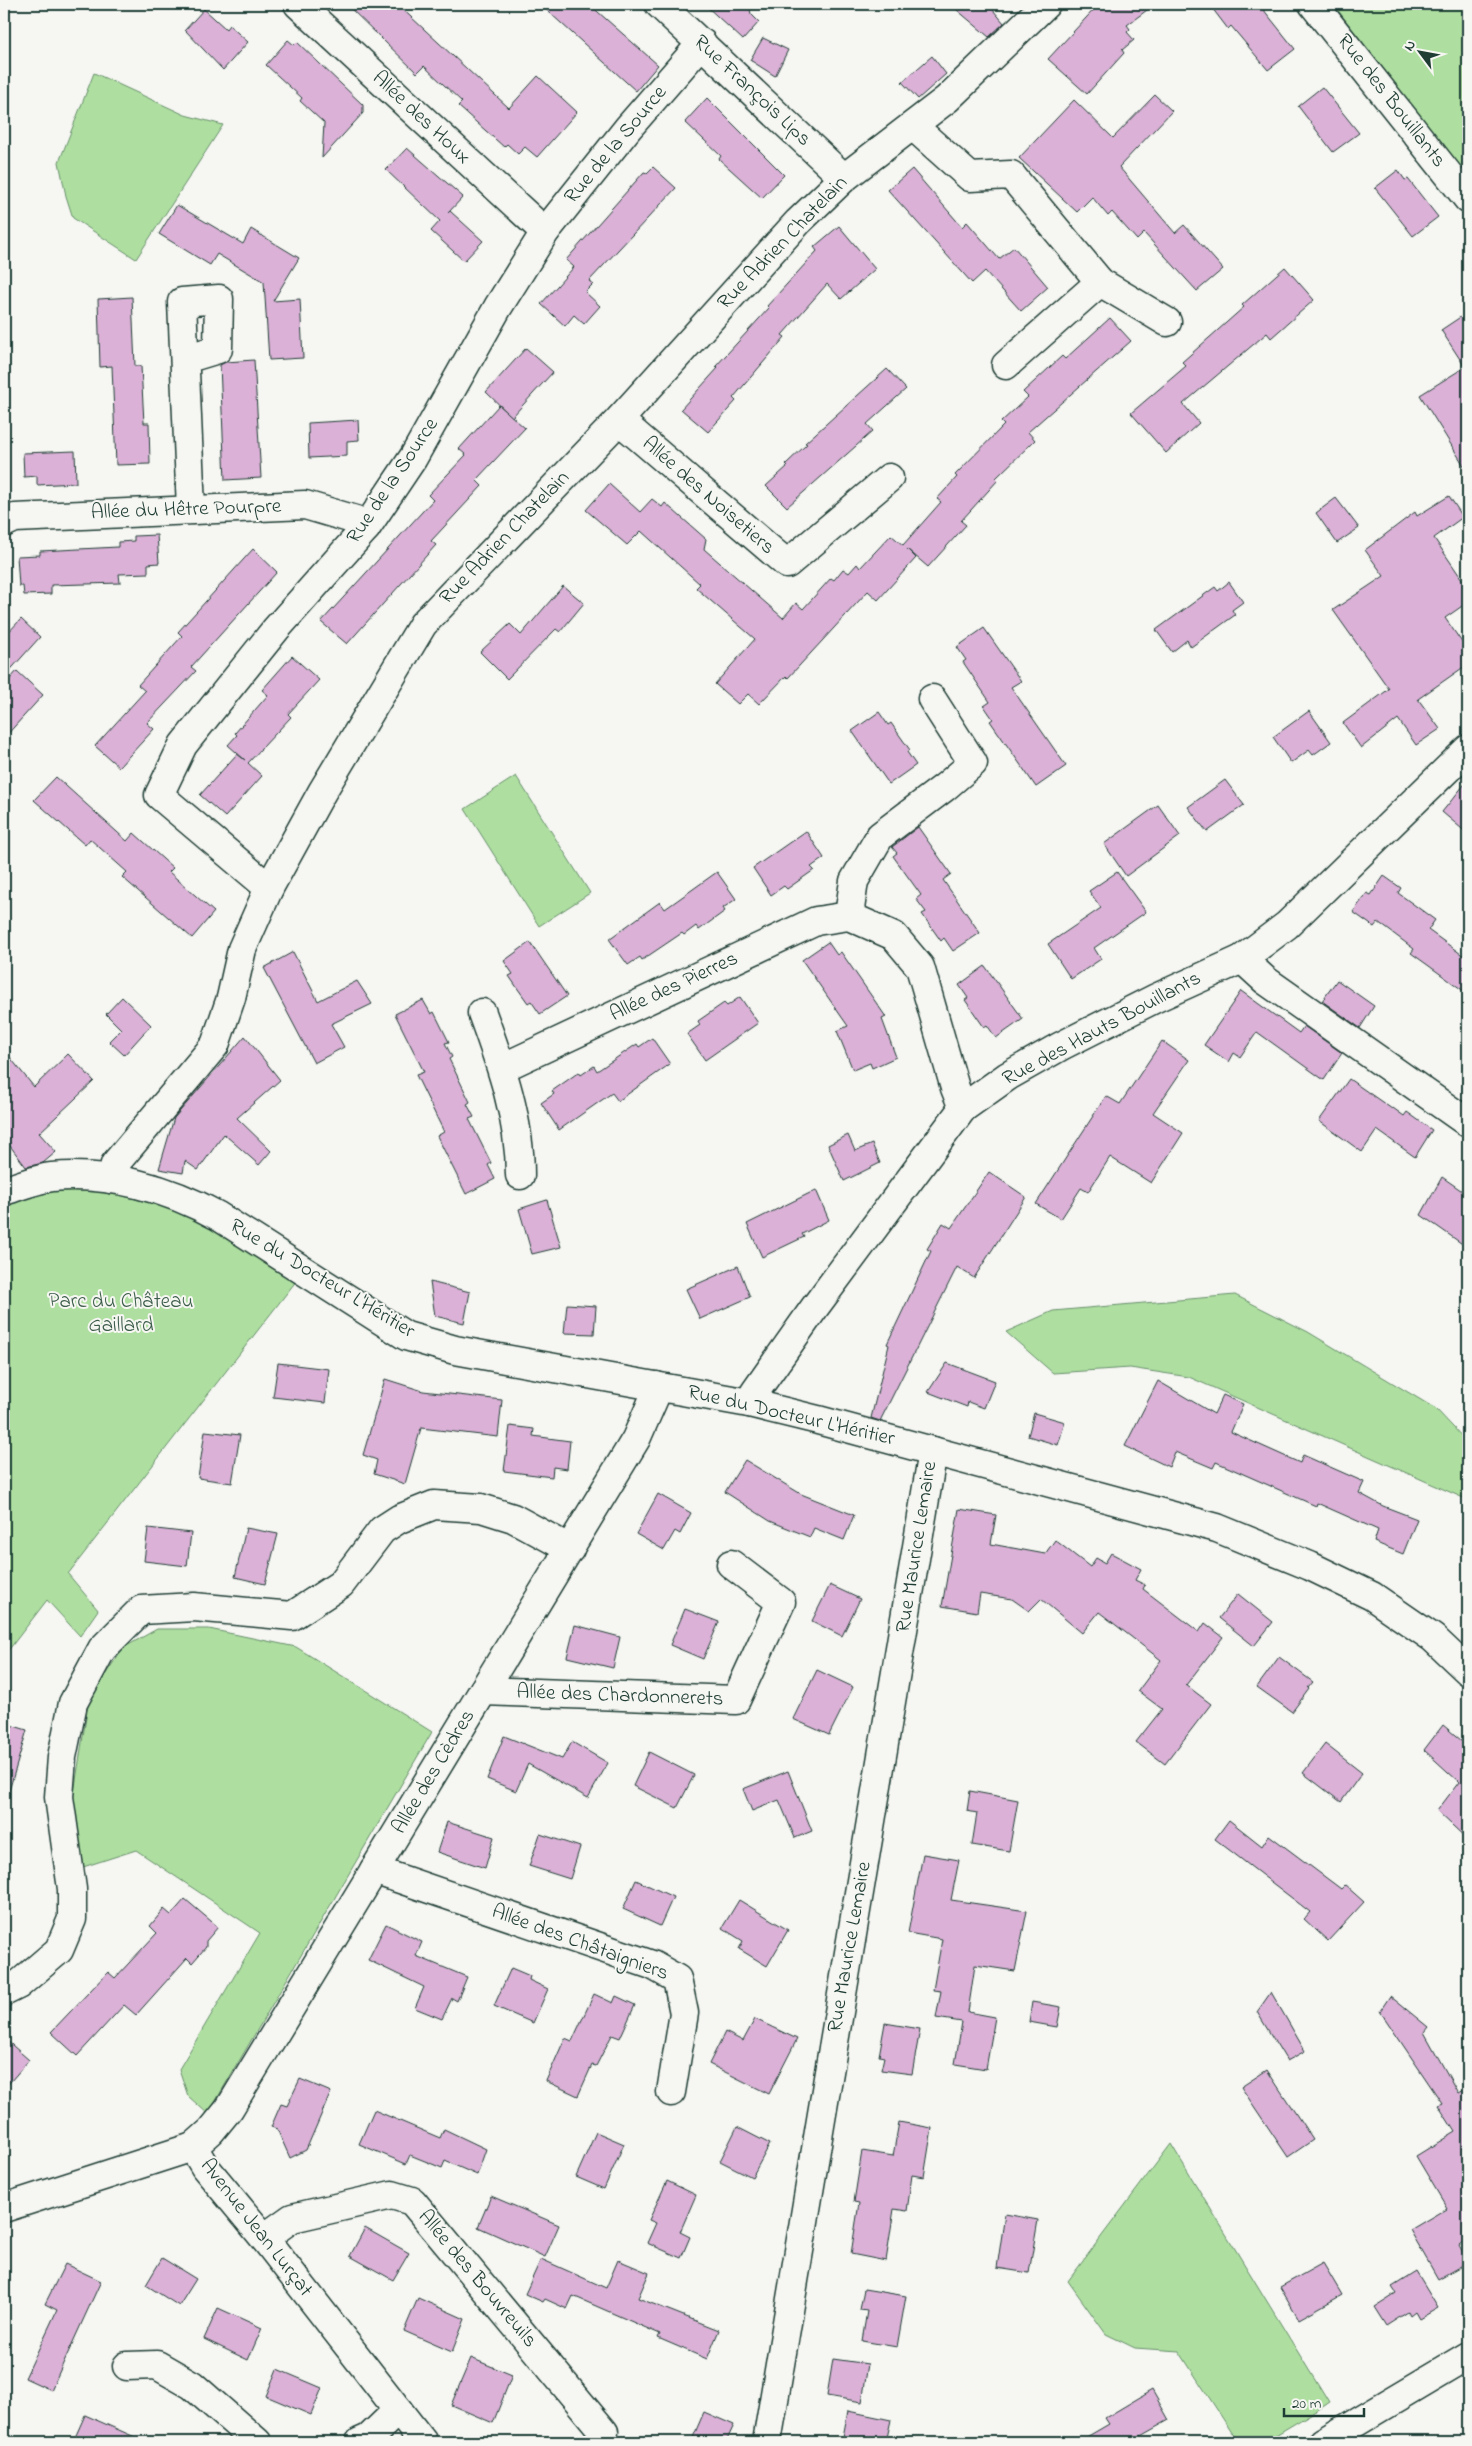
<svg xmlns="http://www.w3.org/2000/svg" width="1472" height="2446" viewBox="0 0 1472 2446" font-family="'Indie Flower',sans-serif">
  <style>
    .green { fill: #aedfa0; stroke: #668e6a }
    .building { fill: #dbb1d7; stroke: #1f3d34 }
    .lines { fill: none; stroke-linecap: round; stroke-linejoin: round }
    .minor-casing { stroke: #1f3d34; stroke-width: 31 }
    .minor { stroke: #f6f6f2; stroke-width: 28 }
    .labels { text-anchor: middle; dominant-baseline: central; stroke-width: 4; stroke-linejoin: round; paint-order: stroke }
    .street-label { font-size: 21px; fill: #1f3d34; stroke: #f6f6f2 }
    .park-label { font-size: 21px; fill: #3c5d4a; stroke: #f6f6f2 }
  </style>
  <rect width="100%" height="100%" fill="#f6f6f2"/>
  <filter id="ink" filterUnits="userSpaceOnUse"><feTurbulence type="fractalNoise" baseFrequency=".02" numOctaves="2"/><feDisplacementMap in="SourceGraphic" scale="10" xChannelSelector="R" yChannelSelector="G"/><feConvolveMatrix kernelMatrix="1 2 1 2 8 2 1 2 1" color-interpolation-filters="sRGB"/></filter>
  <g filter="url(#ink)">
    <g class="green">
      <path d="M1333,4H1468V179Z"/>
      <path d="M94,73L185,115L223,125L136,259L73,218L66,196L59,162Z"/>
      <path d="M516,776L590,893L539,926L465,809Z"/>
      <path d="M54,1189L120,1192L185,1208L297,1280L68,1574L98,1610L80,1636L47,1600L4,1656V1203Z"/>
      <path d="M1235,1295L1308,1332L1436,1409L1468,1443V1500L1189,1377L1130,1368L1053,1373L1006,1332L1053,1311Z"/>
      <path d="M157,1629H209L296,1647L432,1732L208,2114L188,2096L179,2069L260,1933L136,1850L83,1867L73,1799L89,1699L123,1648Z"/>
      <path d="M1171,2144L1329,2403L1264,2442H1238L1179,2351L1135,2348L1106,2334L1068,2281Z"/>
    </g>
    <g class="building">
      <path d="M346,4H397L509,108L538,76L577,112L537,157L525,147L518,154L507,144L504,147L458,106L462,102L424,66L417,73Z"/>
      <path d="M540,4H589L658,65L636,91Z"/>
      <path d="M704,4H749L751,14L759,22L743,40Z"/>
      <path d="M950,4H988L1004,23L989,37Z"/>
      <path d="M1099,4H1155L1127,25L1130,29L1127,32L1134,40L1122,50L1124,53L1087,94L1048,59Z"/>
      <path d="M1209,4H1259L1295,49L1268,70L1231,26L1228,29Z"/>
      <path d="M204,9L226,29L229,25L248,42L223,70L185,30Z"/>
      <path d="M763,38L788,50L775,76L750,60Z"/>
      <path d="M288,40L294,45L297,42L363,105V113L322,158L324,123L300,101L302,98L266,65Z"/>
      <path d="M932,56L946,74L918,99L902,82Z"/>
      <path d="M1322,87L1359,133L1333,152L1298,106Z"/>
      <path d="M1155,95L1172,111L1119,167L1175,233L1184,225L1223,269L1197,291L1144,233L1137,240L1112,212L1108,216L1092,197L1077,212L1019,158L1074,100L1113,138Z"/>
      <path d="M707,98L784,175L762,198L719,159L721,156L685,122Z"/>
      <path d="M407,148L463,197L448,213L450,211L483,241L464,261L431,231L440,221L386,170Z"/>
      <path d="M653,167L676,188L589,281L593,284L585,292L600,306L584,324L574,315L565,326L541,304L574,267L566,260L644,172L647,173Z"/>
      <path d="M912,169L962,227L967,222L999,259L1014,247L1048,287L1021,311L985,271L972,283L888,190Z"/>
      <path d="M1398,170L1405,180L1408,179L1438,217L1413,236L1375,188Z"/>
      <path d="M177,205L243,244L251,229L299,258L273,301L300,299L303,358L269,360L264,282L217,254L210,265L159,234Z"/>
      <path d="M839,226L875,269L841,299L827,284L782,335L785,337L733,398L736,401L708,432L681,409L718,368L716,366L769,308L767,306L817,251L814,247Z"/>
      <path d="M1285,267L1314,300L1271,338L1267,333L1183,404L1199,423L1166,453L1131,413L1186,366L1182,362L1244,307L1242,305Z"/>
      <path d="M132,297L135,366H141L144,423H149L150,464L116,465L112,366L100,367L98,299Z"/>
      <path d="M1468,312V472L1420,395L1465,367L1441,330Z"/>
      <path d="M1110,318L1131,341L1028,432L1035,440L996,478L998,480L961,521L966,525L928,567L907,549L916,558L878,600L868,591L788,678L786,676L759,704L748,694L738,704L715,684L755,639L696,588L700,584L641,531L627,545L586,510L609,484L640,512L652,499L662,507L665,503L706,539L704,549L783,618L796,603L803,609L831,578L834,580L843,569L849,573L857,564L860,568L891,535L903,545L941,502L937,499L957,477L955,475L1004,425L1001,422L1028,397L1023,392L1062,356L1065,359Z"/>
      <path d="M526,348L553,372L512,417L486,392Z"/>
      <path d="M254,360L261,478L225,480L220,365L226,362Z"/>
      <path d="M887,369L906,389L867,424L873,431L787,507L766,486L788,466L786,464L807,444L805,443Z"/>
      <path d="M499,405L525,428L476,480L482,486L431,541L436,545L347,644L321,622L433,500L428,495L466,455L459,449Z"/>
      <path d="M358,420L359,440L347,441V456L309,458L308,423Z"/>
      <path d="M75,451L76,483L37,485V476L24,477L23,453Z"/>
      <path d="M1449,496L1463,517L1434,538L1468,588V602L1445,618L1468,651V664L1418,699L1440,729L1416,745L1398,719L1361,748L1343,723L1389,689L1333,610L1384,576L1365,550L1415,512L1417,516Z"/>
      <path d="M1336,498L1359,528L1337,543L1316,513Z"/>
      <path d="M157,535L159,563L148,564V573L119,574L120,583L51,585V594L24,595L23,586H19L17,556L40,555V551L118,547V542L134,541V536Z"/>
      <path d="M253,549L277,572L191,667L196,671L147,723L154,729L119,767L95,746L145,691L138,685L182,636L178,632Z"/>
      <path d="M1229,582L1243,602L1232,610L1235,615L1191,647L1187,640L1172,652L1156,630L1215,587L1218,591Z"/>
      <path d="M563,586L584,603L560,632L556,629L507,679L480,652L510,624L521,635Z"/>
      <path d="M21,619L40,637L4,677V637Z"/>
      <path d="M984,628L1021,681L1011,687L1066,766L1036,787L990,721L993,719L984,706L990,702L963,662L966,660L957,647Z"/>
      <path d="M292,656L319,680L288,714L291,717L248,763L262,776L225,817L200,795L237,754L245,760L228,745L237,735L235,733L268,695L262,690Z"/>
      <path d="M17,671L43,695L4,738V686Z"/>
      <path d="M1309,711L1331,742L1313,755L1309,750L1291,763L1273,737Z"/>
      <path d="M879,712L888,725L891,723L900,736L910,750L907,752L916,765L889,784L852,731Z"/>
      <path d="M56,777L127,841L134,833L173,868L169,872L214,912L192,938L122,877L127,872L90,839L85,845L34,800Z"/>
      <path d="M1225,780L1244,805L1207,832L1188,807Z"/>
      <path d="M1468,780V834L1442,812Z"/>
      <path d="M1158,805L1180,836L1126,876L1104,844Z"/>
      <path d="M918,827L951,874L943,880L980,933L953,951L944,938L941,941L922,914L926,912L916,899L921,895L893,856L897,853L892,847Z"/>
      <path d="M806,831L824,858L811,867L814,870L787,889L784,886L771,895L753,868Z"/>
      <path d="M717,872L736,899L723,908L725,911L699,930L696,926L684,935L682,933L642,960L640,957L628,965L609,939L660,902L665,909Z"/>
      <path d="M1117,872L1146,912L1094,948L1101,959L1071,979L1048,944L1101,908L1089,891Z"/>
      <path d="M1384,876L1401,888L1398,893L1435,920L1428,930L1468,959V994L1411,953L1414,949L1378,922L1374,927L1353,912L1367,893L1371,895Z"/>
      <path d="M530,942L567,996L540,1014L531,1001L528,1003L518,989L509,976L513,974L504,961Z"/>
      <path d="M828,942L837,955L841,952L886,1017L882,1019L896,1057L872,1068L870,1063L853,1070L837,1031L848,1026L802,960Z"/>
      <path d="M293,952L318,1001L357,981L372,1004L331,1024L344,1047L314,1063L264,968Z"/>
      <path d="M985,966L1023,1019L996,1038L987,1025L984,1027L965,1000L968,998L959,985Z"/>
      <path d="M1337,980L1374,1006L1360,1028L1322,1001Z"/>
      <path d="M1241,991L1299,1033L1304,1026L1342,1053L1324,1080L1257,1032L1240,1057L1234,1053L1229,1062L1204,1045Z"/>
      <path d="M122,997L151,1025L124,1055L109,1041L121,1029L106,1014Z"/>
      <path d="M740,997L758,1023L705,1060L687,1034L700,1025L698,1021L724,1003L727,1006Z"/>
      <path d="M423,1000L431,1014L434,1012L449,1042L445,1043L452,1057L449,1059L470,1102L467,1104L474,1117L469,1119L491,1163L488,1165L495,1179L466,1194L437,1136L444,1132L416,1075L424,1072L395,1014Z"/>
      <path d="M245,1036L280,1080L237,1118L271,1151L259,1165L224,1134L198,1170L185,1161L183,1173L159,1169L174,1118Z"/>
      <path d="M652,1038L670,1064L618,1101L612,1093L559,1130L541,1103L554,1094L552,1091L579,1072L581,1075L594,1066L597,1071L637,1044L639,1047Z"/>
      <path d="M1162,1041L1189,1060L1153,1113L1183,1133L1151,1183L1110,1157L1088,1192L1081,1188L1061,1219L1036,1204L1106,1096L1120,1104Z"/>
      <path d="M4,1050L34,1087L68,1054L94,1081L39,1133L56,1152L43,1163L26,1167L4,1138Z"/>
      <path d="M1349,1079L1392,1109L1393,1108L1404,1116L1407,1112L1432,1130L1415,1157L1377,1130L1362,1152L1319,1121Z"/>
      <path d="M848,1135L855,1151L872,1144L880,1163L844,1181L828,1145Z"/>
      <path d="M989,1172L1026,1197L974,1278L957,1267L880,1421L871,1418L889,1345L887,1344L931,1251L927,1249L943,1223L951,1228Z"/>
      <path d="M1442,1177L1468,1195V1248L1421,1215Z"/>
      <path d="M816,1190L829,1220L802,1234L804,1237L762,1257L747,1224Z"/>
      <path d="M547,1200L561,1247L532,1254L519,1209Z"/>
      <path d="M738,1266L750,1297L700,1319L686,1289Z"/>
      <path d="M430,1282L470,1292L464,1323L435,1316Z"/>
      <path d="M567,1304L596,1306L594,1334L564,1333Z"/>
      <path d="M278,1363L329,1369L325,1403L273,1397Z"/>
      <path d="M947,1363L995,1381L984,1408L968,1402L967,1407L928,1392Z"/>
      <path d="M385,1379L423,1391L502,1400L498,1437L421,1428L405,1484L374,1474L377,1460L363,1455Z"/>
      <path d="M1158,1381L1214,1414L1223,1395L1243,1404L1231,1432L1300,1463L1303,1455L1364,1482L1359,1493L1383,1506L1417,1519L1403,1554L1374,1542L1378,1530L1317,1503L1316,1506L1216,1462L1213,1468L1175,1452L1169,1467L1125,1446Z"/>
      <path d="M1034,1413L1065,1422L1058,1445L1028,1436Z"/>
      <path d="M510,1426L534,1429L533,1436L570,1441L567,1469L553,1467L552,1477L504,1471Z"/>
      <path d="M205,1431L240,1435L232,1483L198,1478Z"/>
      <path d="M745,1460L801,1494L854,1515L844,1540L814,1528L810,1537L770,1521L725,1492Z"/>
      <path d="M658,1494L691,1513L680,1534L675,1531L664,1550L636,1534Z"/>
      <path d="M959,1509L996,1515L991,1544L1045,1554L1055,1540L1090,1567L1096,1558L1105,1563L1111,1553L1141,1569L1135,1580L1145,1585L1143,1589L1199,1632L1205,1623L1223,1637L1186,1685L1211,1704L1165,1764L1136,1742L1162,1709L1138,1691L1161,1660L1099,1612L1082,1633L1041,1599L1029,1611L1012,1599L980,1594L977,1612L942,1606Z"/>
      <path d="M148,1528L191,1533L187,1566L144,1561Z"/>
      <path d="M246,1528L278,1534L265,1584L235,1577Z"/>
      <path d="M830,1585L860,1599L842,1636L812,1621Z"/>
      <path d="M1238,1594L1273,1622L1254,1646L1219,1618Z"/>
      <path d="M685,1609L719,1622L703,1659L670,1645Z"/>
      <path d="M575,1625L620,1637L613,1668L567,1657Z"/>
      <path d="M1279,1657L1313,1682L1308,1688L1309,1689L1292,1712L1257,1687Z"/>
      <path d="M817,1670L853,1687L829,1735L793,1719Z"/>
      <path d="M4,1723L27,1730L9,1791H4Z"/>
      <path d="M1443,1725L1468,1746V1840L1437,1811L1459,1782L1424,1750Z"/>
      <path d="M504,1736L562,1759L572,1742L608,1763L588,1798L528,1764L516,1791L487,1779Z"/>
      <path d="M1325,1744L1362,1773L1341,1802L1303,1773Z"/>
      <path d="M649,1752L694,1775L677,1808L633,1786Z"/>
      <path d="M788,1771L812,1831L795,1838L779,1800L752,1811L743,1789Z"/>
      <path d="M970,1791L1018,1800L1009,1851L972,1845L977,1813L967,1811Z"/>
      <path d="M1229,1820L1262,1846L1269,1835L1341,1889L1345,1885L1364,1902L1328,1941L1304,1919L1310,1912L1215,1839Z"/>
      <path d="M447,1822L494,1837L485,1868L437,1852Z"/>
      <path d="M540,1834L580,1847L570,1879L529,1866Z"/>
      <path d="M923,1854L959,1860L951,1900L1027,1911L1015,1971L975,1965L968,2012L995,2017L986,2069L955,2064L962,2022L936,2018L941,1991L933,1990L942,1939L908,1933Z"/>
      <path d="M636,1880L673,1897L660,1926L623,1909Z"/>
      <path d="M185,1899L218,1927L206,1941V1947L192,1963L187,1958L136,2015L124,2005L77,2056L51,2032L108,1972L115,1978L157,1933L150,1926L164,1909L171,1915Z"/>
      <path d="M739,1900L788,1930L767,1966L739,1949L743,1941L722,1928Z"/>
      <path d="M386,1924L422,1942L416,1956L467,1977L457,2001L452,1998L442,2019L415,2008L424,1987L368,1960Z"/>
      <path d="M511,1968L530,1976L529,1980L548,1989L533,2023L494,2006Z"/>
      <path d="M1271,1992L1305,2051L1287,2061L1257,2012Z"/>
      <path d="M594,1994L613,2003L616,1996L635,2005L620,2038L612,2035L596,2066L592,2065L578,2096L546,2081L565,2038L572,2041Z"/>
      <path d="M1390,1996L1428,2027L1424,2032L1458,2093L1468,2087V2242L1467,2239L1459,2245L1468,2262L1438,2279L1410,2230L1447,2208L1416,2156L1455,2132L1438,2105L1442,2103L1380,2011Z"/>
      <path d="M1032,2002L1061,2007L1057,2027L1029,2022Z"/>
      <path d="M755,2019L797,2039L769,2094L709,2064L725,2032L743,2041Z"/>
      <path d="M885,2023L920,2029L912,2074L881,2070L884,2057L879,2056Z"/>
      <path d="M4,2038L29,2060L4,2089Z"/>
      <path d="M1267,2070L1313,2140L1288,2157L1241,2087Z"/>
      <path d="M300,2079L331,2092L306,2150L290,2158L277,2129L271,2127L281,2104L287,2106Z"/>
      <path d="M374,2110L440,2138L444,2129L486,2149L477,2175L445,2161L442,2168L410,2155L406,2164L359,2144Z"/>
      <path d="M899,2122L932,2128L924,2177L912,2175L907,2211L894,2209L886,2261L851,2254L859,2203L854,2202L862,2151L893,2156Z"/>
      <path d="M737,2127L770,2144L752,2177L720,2161Z"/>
      <path d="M596,2132L624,2144L604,2189L576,2177Z"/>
      <path d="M667,2181L696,2195L680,2232L690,2237L681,2258L647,2243L656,2223L649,2220Z"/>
      <path d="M491,2196L559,2225L545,2257L478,2227Z"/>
      <path d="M1005,2214L1038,2220L1029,2273L997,2268Z"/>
      <path d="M365,2228L409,2253L393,2280L350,2256Z"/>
      <path d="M162,2258L196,2279L179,2306L146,2285Z"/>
      <path d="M541,2259L606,2288L618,2260L649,2273L638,2298L719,2330L707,2359L658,2338L660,2334L573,2296L567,2309L545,2299L543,2302L525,2294Z"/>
      <path d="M1323,2263L1342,2295L1299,2319L1280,2287Z"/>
      <path d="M65,2264L101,2281L51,2390L25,2378L57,2310L45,2304Z"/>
      <path d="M1416,2272L1438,2308L1419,2319L1415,2312L1410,2316L1408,2312L1386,2326L1374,2307L1396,2293L1392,2287Z"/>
      <path d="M864,2289L906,2296L897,2347L862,2341L867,2311L860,2310Z"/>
      <path d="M418,2298L465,2319L452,2352L404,2331Z"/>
      <path d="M218,2308L262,2328L248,2360L204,2339Z"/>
      <path d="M471,2358L512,2375L493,2423L451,2405Z"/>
      <path d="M833,2359L868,2364L862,2402L827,2396Z"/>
      <path d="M277,2369L322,2388L311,2415L266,2396Z"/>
      <path d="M1152,2390L1169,2420L1130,2442H1078L1109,2424L1105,2418Z"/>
      <path d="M848,2411L891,2420L886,2442H842Z"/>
      <path d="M704,2412L734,2425L726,2442H691Z"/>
      <path d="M85,2415L146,2442H73Z"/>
    </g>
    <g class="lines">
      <defs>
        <g id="minor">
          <path d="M298,4L545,232"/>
          <path d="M659,4L844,178"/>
          <path d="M1313,4L1468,199"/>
          <path d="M913,126L970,177L1011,175L1100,282L1167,322"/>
          <path d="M185,359L218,349L219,299L182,302L191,509"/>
          <path d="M1006,365L1100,282"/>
          <path d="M619,420L787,564L889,478"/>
          <path d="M4,523L15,518L305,505L356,520L366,528"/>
          <path d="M269,888L159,795L183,745L276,629L366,528L413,458L498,307L545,232L628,128L702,43"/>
          <path d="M849,916L854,881L880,836L945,787L973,763L932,699"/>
          <path d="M1242,959L1265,980L1468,1123"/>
          <path d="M482,1013C501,1065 520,1119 520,1175"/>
          <path d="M502,1068L816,921L849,916L894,936L920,967L955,1088L963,1108"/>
          <path d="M111,1179L115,1164L215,1045L231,998L242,949L269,888L322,792L423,624L619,420L798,222L844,178L947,99L1046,4"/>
          <path d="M4,1191C19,1186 36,1179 52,1177C109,1172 168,1188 218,1216L406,1336L455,1350L749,1403L818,1420L1217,1528L1310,1566L1372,1596L1433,1638L1468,1671"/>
          <path d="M749,1403L755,1392L815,1307L963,1108L1008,1076L1061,1046L1156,998L1242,959L1287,925L1468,749"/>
          <path d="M483,1691L736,1700L781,1602L731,1564"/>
          <path d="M374,1870L652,1965L677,1979L684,2013L671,2092"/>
          <path d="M4,1992L18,1985L59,1950L72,1919V1889L59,1797L62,1757L73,1703L102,1649L141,1610L194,1607L292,1616L341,1584L382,1530L399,1519L434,1505L481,1508L513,1518L570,1549"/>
          <path d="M193,2147L211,2131L229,2109L636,1439L654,1398L656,1386"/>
          <path d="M4,2208L193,2147L205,2167L264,2238L423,2442"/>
          <path d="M264,2238L292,2218L392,2195L412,2201L604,2432"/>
          <path d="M127,2366L157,2365L192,2385L257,2442"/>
          <path d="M360,2442L369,2438L398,2410"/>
          <path d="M767,2442L933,1451"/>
          <path d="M1323,2442L1468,2356"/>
        </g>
      </defs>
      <use href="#minor" class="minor-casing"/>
      <use href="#minor" class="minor"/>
    </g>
  </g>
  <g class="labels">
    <g class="street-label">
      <text transform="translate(752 91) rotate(43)">Rue François Lips</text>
      <text transform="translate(1391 101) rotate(52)">Rue des Bouillants</text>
      <text transform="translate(421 118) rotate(43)">Allée des Houx</text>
      <text transform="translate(616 145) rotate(-50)">Rue de la Source</text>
      <text transform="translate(783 243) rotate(-46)">Rue Adrien Chatelain</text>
      <text transform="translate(393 481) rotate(-56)">Rue de la Source</text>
      <text transform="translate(708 496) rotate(41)">Allée des Noisetiers</text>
      <text transform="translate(186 510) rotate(-2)">Allée du Hêtre Pourpre</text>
      <text transform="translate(505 538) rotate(-46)">Rue Adrien Chatelain</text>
      <text transform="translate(674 987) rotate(-25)">Allée des Pierres</text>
      <text transform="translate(1102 1029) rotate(-28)">Rue des Hauts Bouillants</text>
      <text transform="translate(322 1279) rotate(31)">Rue du Docteur L'Héritier</text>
      <text transform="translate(791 1416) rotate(13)">Rue du Docteur L'Héritier</text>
      <text transform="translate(917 1547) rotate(-81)">Rue Maurice Lemaire</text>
      <text transform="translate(620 1696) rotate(2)">Allée des Chardonnerets</text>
      <text transform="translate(434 1772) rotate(-59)">Allée des Cèdres</text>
      <text transform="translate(580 1943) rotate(20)">Allée des Châtaigniers</text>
      <text transform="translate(850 1947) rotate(-80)">Rue Maurice Lemaire</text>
      <text transform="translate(256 2228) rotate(52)">Avenue Jean Lurçat</text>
      <text transform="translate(477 2279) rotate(50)">Allée des Bouvreuils</text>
    </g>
    <g class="park-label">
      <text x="121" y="1302">Parc du Château<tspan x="121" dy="24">Gaillard</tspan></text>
    </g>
  </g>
  <rect width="1472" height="2446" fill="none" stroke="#f6f6f2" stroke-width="20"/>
  <rect x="10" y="10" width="1452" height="2426" fill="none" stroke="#1f3d34" stroke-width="2" filter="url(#ink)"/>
  <g transform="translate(1420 52) rotate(302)" stroke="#f6f6f2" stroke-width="4" paint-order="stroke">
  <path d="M0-4L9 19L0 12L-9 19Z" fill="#1f3d34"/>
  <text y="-8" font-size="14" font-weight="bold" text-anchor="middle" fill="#1f3d34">N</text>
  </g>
  <path d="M1284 2408v8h80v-8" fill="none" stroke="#1f3d34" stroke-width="2.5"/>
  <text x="1292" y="2408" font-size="15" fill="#1f3d34" stroke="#f6f6f2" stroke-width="4" paint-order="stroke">20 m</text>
</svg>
